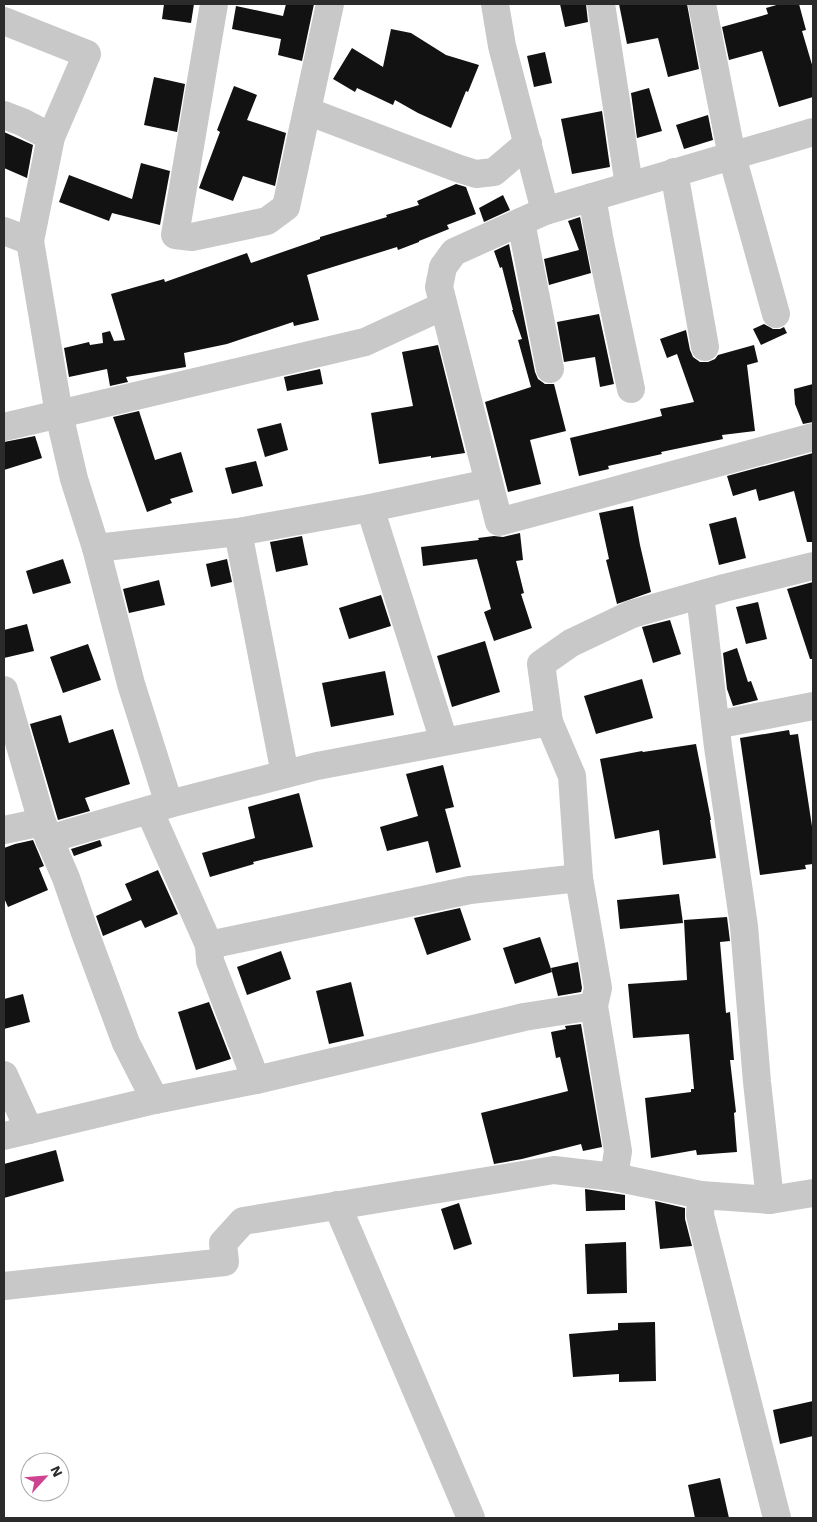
<svg xmlns="http://www.w3.org/2000/svg" width="817" height="1522" viewBox="0 0 817 1522" font-family="'Work Sans',sans-serif">
  <style>
    .building { fill: #121212 }
    .lines { fill: none; stroke-linecap: round; stroke-linejoin: round }
    .minor { stroke: #c8c8c8; stroke-width: 28 }
  </style>
  <rect width="100%" height="100%" fill="#fff"/>
  <g class="building">
    <path d="M164,4H194L191,23L162,19Z"/>
    <path d="M286,4H314L302,61L278,55L281,39L232,29L236,6L283,16Z"/>
    <path d="M560,4H586L588,22L565,27Z"/>
    <path d="M619,4H687L699,69L668,77L658,38L627,44Z"/>
    <path d="M780,4H799L806,30L802,31L813,68V97L779,107L762,51L729,60L722,27L768,14L766,8Z"/>
    <path d="M391,29L411,33L446,55L479,65L468,92L466,91L451,128L418,113L395,100L393,105L357,88L355,92L333,79L352,48L383,67Z"/>
    <path d="M545,52L552,83L534,87L527,56Z"/>
    <path d="M154,77L185,84L177,132L144,125Z"/>
    <path d="M234,86L257,95L247,120L286,133L275,186L243,176L233,201L199,188L220,132L217,130Z"/>
    <path d="M649,88L662,131L637,138L631,93Z"/>
    <path d="M602,111L610,167L572,174L561,119Z"/>
    <path d="M708,115L713,140L684,149L676,125Z"/>
    <path d="M4,132L33,145L27,178L4,168Z"/>
    <path d="M141,163L170,171L160,225L112,213L109,221L59,202L69,175L132,199Z"/>
    <path d="M456,184L466,187L476,214L447,225L449,229L419,241V242L398,250L397,247L307,275L319,320L294,326L293,322L227,344L184,353L186,367L126,377L128,382L110,386L107,369L69,377L64,348L89,342L90,345L103,343L102,333L110,331L114,341L125,340L111,294L164,279L165,282L247,253L251,263L320,239V237L387,217L386,215L419,205L417,201Z"/>
    <path d="M503,195L510,210L484,222L479,208Z"/>
    <path d="M580,217L591,273L549,285L544,259L579,250L568,221Z"/>
    <path d="M509,244L535,372L538,379L545,384H554L566,431L530,440L541,484L508,492L485,402L531,387L518,340L522,339L512,310H513L502,267L500,268L494,251Z"/>
    <path d="M599,314L614,384L600,387L595,357L564,362L557,322Z"/>
    <path d="M764,324L773,329H780L784,327L787,333L761,345L753,329Z"/>
    <path d="M686,330L690,350L693,357L700,362H708L715,359L718,355L754,345L758,362L747,365L755,431L722,435L723,439L661,452L662,454L608,466L609,469L579,476L570,438L662,416L660,409L694,402L677,354L667,358L660,339Z"/>
    <path d="M438,345L465,453L431,458V456L379,464L371,413L413,406L402,352Z"/>
    <path d="M320,369L323,384L287,391L284,377Z"/>
    <path d="M813,384V422L803,424L795,404L794,389Z"/>
    <path d="M139,411L155,460L181,452L193,492L170,499L172,503L147,512L113,417Z"/>
    <path d="M281,423L288,450L265,457L257,429Z"/>
    <path d="M35,436L42,458L4,470V442Z"/>
    <path d="M813,453V542H807L794,491L759,501L756,489L733,496L727,476Z"/>
    <path d="M256,461L263,486L232,494L225,468Z"/>
    <path d="M633,506L640,545L651,592L617,604L606,560L609,559L599,513Z"/>
    <path d="M736,517L746,558L719,565L709,524Z"/>
    <path d="M520,533L523,560L516,561L524,593L521,594L532,628L494,641L484,612L491,609L477,559L423,566L421,547L479,540L478,538L494,536L503,537Z"/>
    <path d="M302,536L308,565L276,572L270,542Z"/>
    <path d="M63,559L71,583L33,594L26,571Z"/>
    <path d="M227,559L232,582L211,587L206,564Z"/>
    <path d="M159,580L165,605L129,613L123,589Z"/>
    <path d="M813,582V659H810L787,589Z"/>
    <path d="M381,595L391,626L349,639L339,608Z"/>
    <path d="M758,602L767,639L746,644L736,607Z"/>
    <path d="M670,620L681,654L653,663L642,627Z"/>
    <path d="M27,624L34,651L4,658V630Z"/>
    <path d="M485,641L500,692L452,707L437,656Z"/>
    <path d="M88,644L101,680L63,693L50,657Z"/>
    <path d="M737,648L748,682L751,681L758,700L733,706L727,689L723,653Z"/>
    <path d="M385,671L394,715L331,727L322,683Z"/>
    <path d="M642,679L653,718L596,734L584,696Z"/>
    <path d="M61,715L69,743L113,729L130,784L85,798L90,811L58,820L30,724Z"/>
    <path d="M789,730L790,735L798,734L813,833V864L805,865L806,869L760,875L740,738Z"/>
    <path d="M696,744L711,820H710L716,858L663,865L659,830L615,839L600,759L642,751L643,752Z"/>
    <path d="M443,765L454,807L445,809L461,867L436,873L428,841L387,851L380,827L418,816L406,774Z"/>
    <path d="M299,793L313,847L253,862L254,864L210,877L202,853L255,838L248,807Z"/>
    <path d="M33,840L44,866L39,868L48,890L8,907L4,898V848L15,844Z"/>
    <path d="M100,840L102,846L74,856L71,849Z"/>
    <path d="M158,870L178,914L145,928L141,920L103,936L96,916L132,900L125,884Z"/>
    <path d="M679,894L683,923L620,929L617,900Z"/>
    <path d="M460,908L471,940L427,955L414,918Z"/>
    <path d="M727,917L730,941L720,942L726,1013L730,1012L734,1060H730L736,1112L734,1113L737,1152L697,1155L696,1150L651,1158L645,1098L691,1092V1089H694L689,1034L633,1038L628,984L687,980L684,920Z"/>
    <path d="M540,937L552,972L515,984L503,948Z"/>
    <path d="M281,951L291,979L247,995L237,967Z"/>
    <path d="M578,962L582,988L581,992L558,996L551,968Z"/>
    <path d="M351,982L364,1036L329,1044L316,991Z"/>
    <path d="M23,994L30,1022L4,1029V999Z"/>
    <path d="M209,1002L231,1059L196,1070L178,1012Z"/>
    <path d="M581,1024L602,1147L583,1151L581,1144L522,1159L494,1164L481,1113L568,1091L560,1057L556,1058L551,1032L566,1029L565,1026Z"/>
    <path d="M56,1150L64,1181L4,1198V1164Z"/>
    <path d="M585,1189L625,1195V1210L586,1211Z"/>
    <path d="M655,1201L685,1208V1219L692,1246L660,1249Z"/>
    <path d="M459,1203L472,1244L454,1250L441,1209Z"/>
    <path d="M626,1242L627,1293L587,1294L585,1244Z"/>
    <path d="M655,1322L656,1381L619,1382V1374L573,1377L569,1334L618,1330V1323Z"/>
    <path d="M813,1401V1436L780,1444L773,1410Z"/>
    <path d="M720,1478L729,1518H695L688,1485Z"/>
  </g>
  <g class="lines">
    <g class="minor">
      <path d="M214,4L175,235L192,237L267,221L286,207L330,4"/>
      <path d="M495,4L502,46L545,211"/>
      <path d="M601,4L629,185"/>
      <path d="M702,4L732,156L776,314"/>
      <path d="M4,21L87,54L51,137L30,241"/>
      <path d="M307,111L457,168L476,174L494,172L528,143"/>
      <path d="M4,115L22,122L51,137"/>
      <path d="M813,132L545,211L454,252L443,267L439,287L499,522L813,437"/>
      <path d="M674,172L705,347"/>
      <path d="M592,197L600,242L631,389"/>
      <path d="M521,222L550,369"/>
      <path d="M4,231L30,241L59,414L74,479L96,548L131,684L169,804L49,839"/>
      <path d="M4,427L365,342L443,306"/>
      <path d="M370,508L444,741"/>
      <path d="M238,532L285,774"/>
      <path d="M96,548L238,532L370,508L489,483"/>
      <path d="M700,595L718,747L744,926L757,1082L770,1200L813,1193"/>
      <path d="M4,690L42,822"/>
      <path d="M549,722L572,776L579,878L598,988L594,1006L618,1151L614,1177"/>
      <path d="M716,725L813,706"/>
      <path d="M169,804L317,766L549,722L541,664L571,643L632,614L724,588L813,566"/>
      <path d="M149,810L209,945L210,961L256,1080"/>
      <path d="M4,830L42,822L66,878L84,930L126,1043L155,1100L4,1136"/>
      <path d="M209,945L470,890L579,878"/>
      <path d="M4,1075L29,1130"/>
      <path d="M155,1100L256,1080L524,1017L594,1006"/>
      <path d="M701,1195L700,1215L777,1518"/>
      <path d="M337,1205L471,1518"/>
      <path d="M4,1286L225,1262L223,1243L243,1221L554,1170L614,1177L701,1195L770,1200"/>
    </g>
  </g>
  <rect width="817" height="1522" fill="none" stroke="#2b2b2b" stroke-width="10"/>
  <g transform="translate(45 1477) rotate(64)"><circle r="24" fill="#ffffff" stroke="#aaaaaa"/>
  <path d="M0-4L9 19L0 12L-9 19Z" fill="#cd4390"/>
  <text y="-8" font-size="14" font-weight="bold" text-anchor="middle" fill="#2b2b2b">N</text>
  </g>
</svg>
